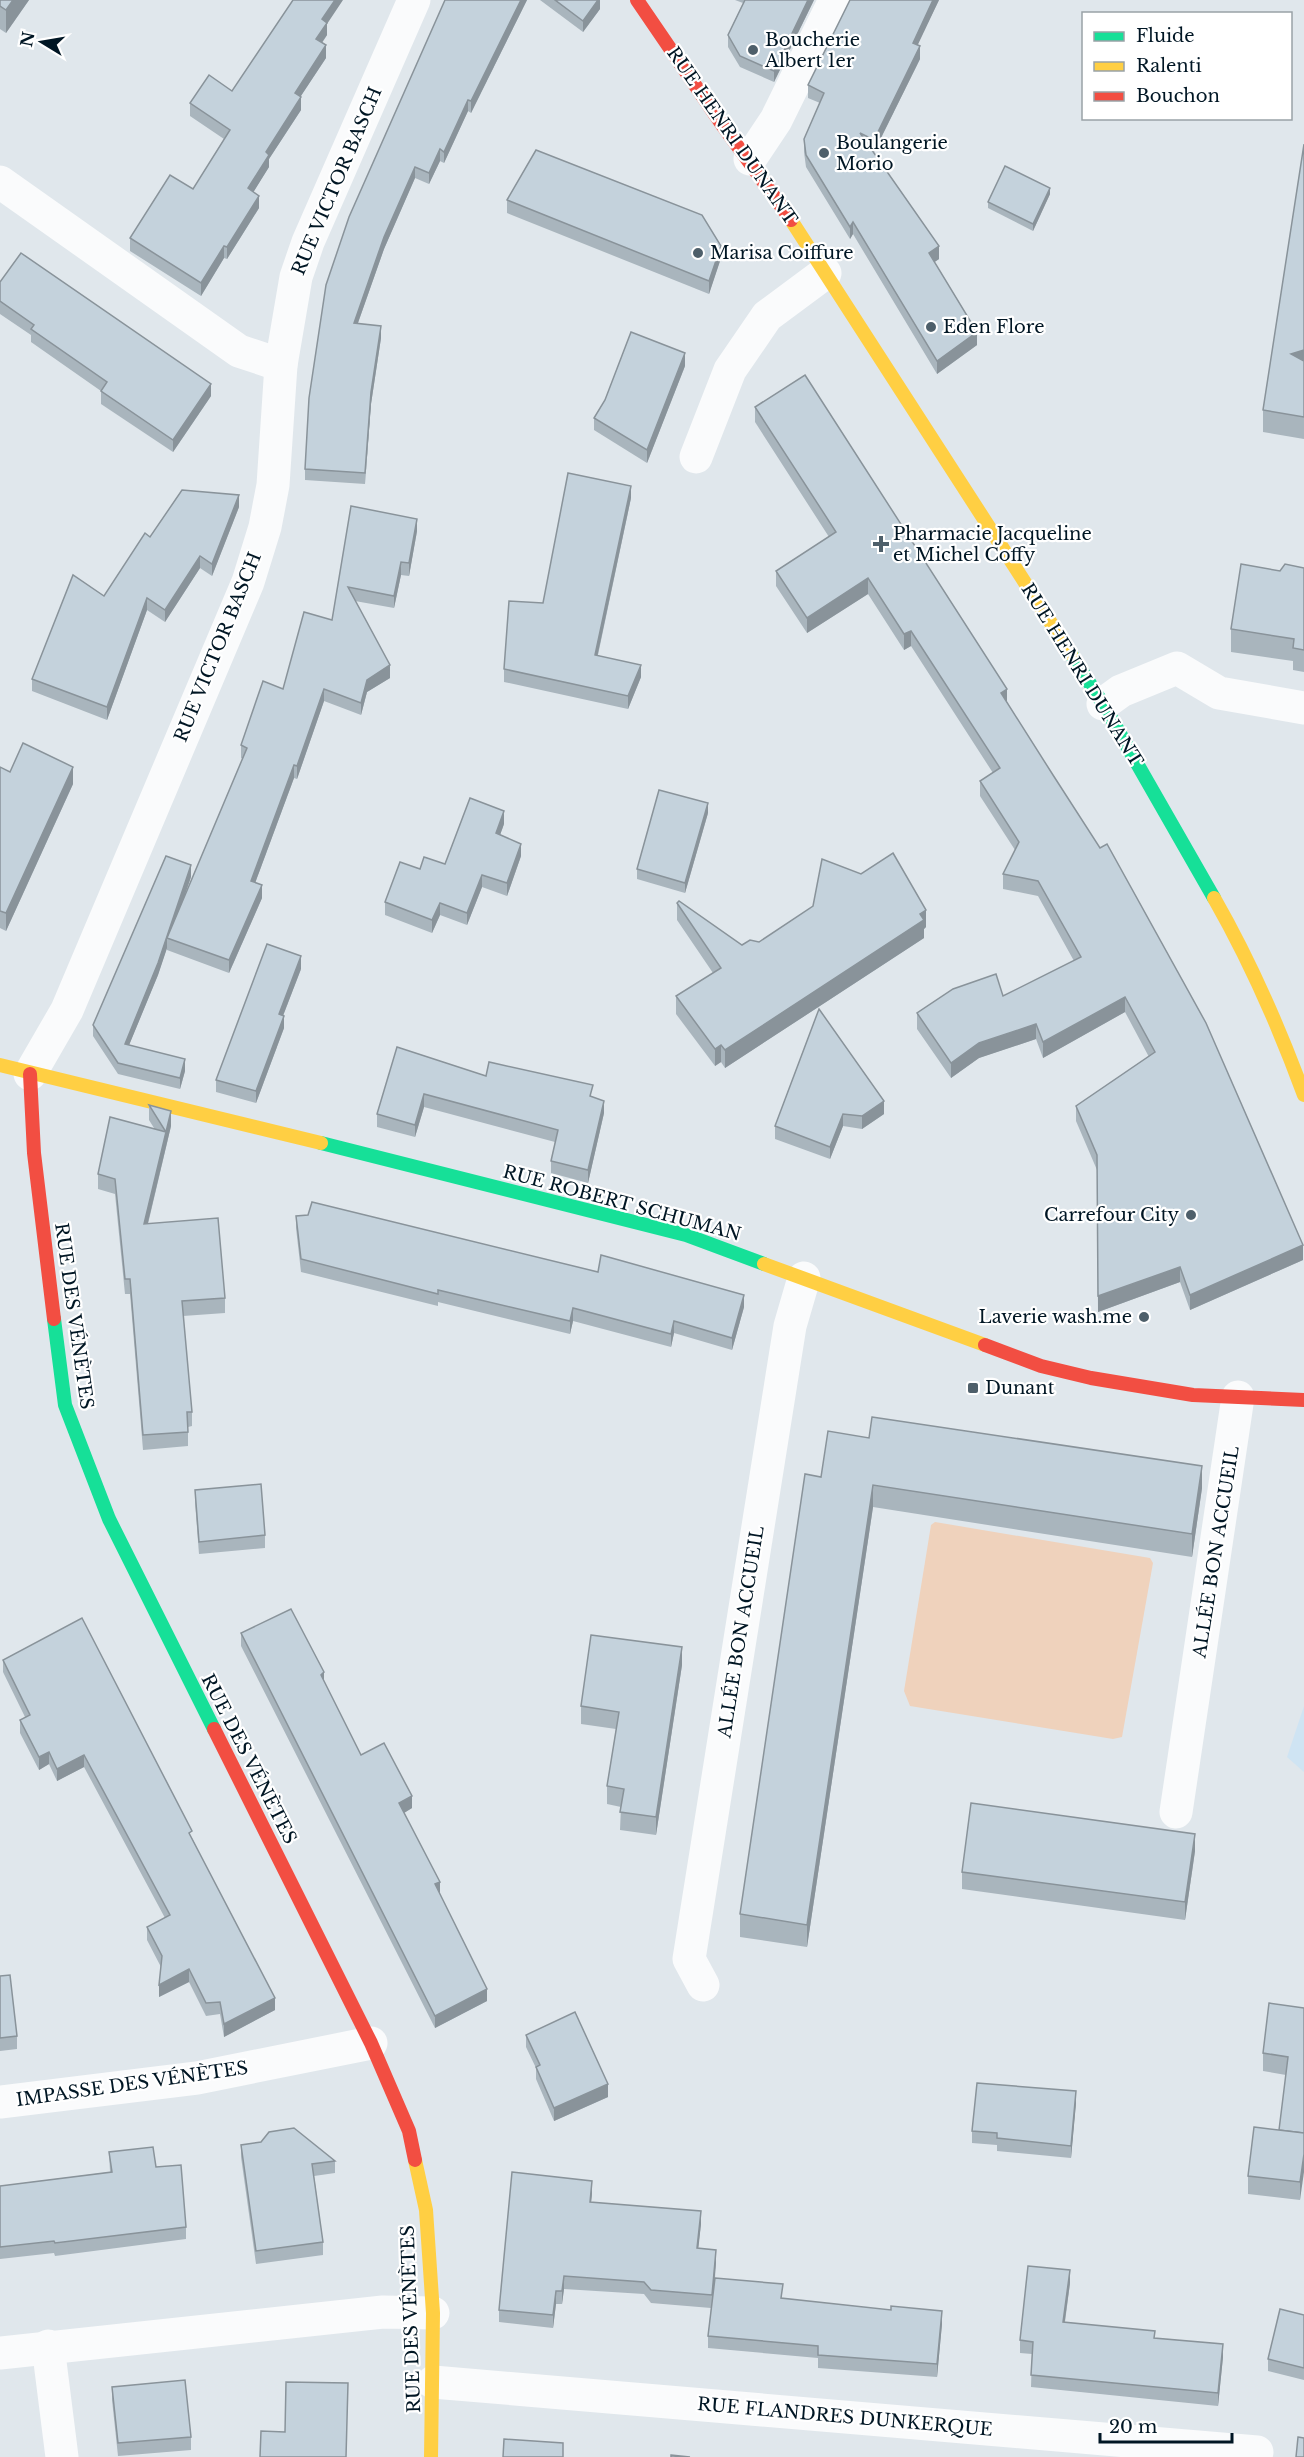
<svg xmlns="http://www.w3.org/2000/svg" width="1304" height="2457" viewBox="0 0 1304 2457" font-family="'Libre Baskerville',serif">
  <style>
    .built { fill: #cfe4f3 }
    .green { fill: #efd2bc }
    .lines { fill: none; stroke-linecap: round; stroke-linejoin: round }
    .street { stroke: #fafbfc; stroke-width: 33 }
    .fast { stroke: #16e098; stroke-width: 14 }
    .slow { stroke: #ffcf43; stroke-width: 14 }
    .jam { stroke: #f24e42; stroke-width: 14 }
    .wall { fill: #a9b5bd }
    .shaded-wall { fill: #89939a }
    .building { fill: #c4d2dc; stroke: #89939a; stroke-width: 1.5 }
    .poi-dot { fill: #4e5f6a; stroke: #fff; stroke-width: 2 }
    .labels { text-anchor: middle; dominant-baseline: central; stroke-width: 4.5; stroke-linejoin: round; paint-order: stroke }
    .poi-label { font-size: 18px; fill: #001624; stroke: #fff; text-anchor: start }
    .street-label { font-size: 18px; fill: #001624; stroke: #fff }
  </style>
  <rect width="100%" height="100%" fill="#e0e7ec"/>
  <path class="built" d="M1304,1706V1772L1287,1757Z"/>
  <path class="green" d="M935,1522L1150,1558L1153,1563L1122,1737L1113,1739L910,1706L904,1691L931,1525Z"/>
  <g class="lines">
    <g class="street">
      <path d="M750,159L776,120L835,0"/>
      <path d="M0,182L239,351L281,365"/>
      <path d="M696,457L730,370L767,316L825,273"/>
      <path d="M1103,704L1121,691L1177,668L1219,693L1304,708"/>
      <path d="M30,1074L67,1010L248,582L265,527L273,485L281,365L296,277L308,242L414,0"/>
      <path d="M1176,1812L1238,1397"/>
      <path d="M703,1985L689,1959L790,1326L804,1278"/>
      <path d="M0,2102L197,2078L371,2043"/>
      <path d="M48,2346L62,2457"/>
      <path d="M0,2353L383,2312L433,2313"/>
      <path d="M433,2382L1257,2452"/>
    </g>
    <g class="fast">
      <path d="M1071,654L1103,704L1214,898"/>
      <path d="M321,1143L686,1235L764,1264"/>
      <path d="M54,1319L65,1405L109,1519L214,1729"/>
    </g>
    <g class="slow">
      <path d="M791,220L1071,654"/>
      <path d="M1214,898C1250,961 1279,1027 1304,1095"/>
      <path d="M0,1065L321,1143"/>
      <path d="M764,1264L985,1345"/>
      <path d="M415,2160L426,2210L433,2313L431,2457"/>
    </g>
    <g class="jam">
      <path d="M637,0L723,126L791,220"/>
      <path d="M30,1074L34,1153L54,1319"/>
      <path d="M985,1345L1041,1366L1091,1378L1193,1395L1304,1400"/>
      <path d="M214,1729L371,2043L409,2131L415,2160"/>
    </g>
  </g>
  <g class="wall">
    <path d="M0,0H29L6,33L0,29Z"/>
    <path d="M445,0H527L471,113L468,111L444,163L440,161L429,184L415,178L384,249L358,323L381,338L371,404L365,484L305,480V469Z"/>
    <path d="M540,0H600V9L583,32Z"/>
    <path d="M735,0H814L774,82L740,67L728,47V35L743,3Z"/>
    <path d="M850,0H939L917,45L920,59L874,152H873L939,259L934,262L977,345L937,374L853,234L850,239L806,167L804,152V139L820,103L808,98V85Z"/>
    <path d="M327,24V35L322,43L326,58L300,97L301,110L269,159V167L253,192L259,208L227,259L224,258L201,296L130,251V238L193,189L224,139L190,116V103L232,91Z"/>
    <path d="M1304,144V439L1263,432V410Z"/>
    <path d="M1050,194L1033,231L988,208V202Z"/>
    <path d="M507,200L721,258L709,294L507,213Z"/>
    <path d="M0,282L211,396L173,452L101,404V391L31,342V335L0,314Z"/>
    <path d="M685,366L647,463L594,430V418Z"/>
    <path d="M755,407L1007,702L1303,1260L1190,1310L1180,1282L1098,1312L1097,1170L1076,1121V1106L1149,1057L1125,1012L1043,1058L1036,1039L979,1058L951,1078L917,1029V1013L1003,996L1074,961L1038,896L1003,889V874L1015,850L980,796V781L993,773L911,646L904,650L868,594L807,633L776,586V571L829,537L755,422Z"/>
    <path d="M631,498L598,655L641,677L628,709L504,682V669L543,603Z"/>
    <path d="M351,506L417,531L409,576L401,575L394,608L355,601L390,678L367,692L361,715L324,701L297,779L294,778L255,883L262,898L229,973L167,950V948L158,975L129,1045L185,1071L180,1089L118,1074L93,1036V1025L191,877L184,897L243,759L241,758V745L283,689L332,620Z"/>
    <path d="M239,507L212,576L200,568L165,622L147,610L107,720L32,691V679L104,596L150,537Z"/>
    <path d="M1304,568V672L1293,670V661L1231,652V629L1280,571Z"/>
    <path d="M0,767L10,772L73,784L6,931L0,928Z"/>
    <path d="M708,813L685,893L637,879V869Z"/>
    <path d="M504,824L500,835L521,856L507,896L482,887L467,925L440,915L432,933L385,915V902L420,869L445,864Z"/>
    <path d="M677,903L742,945L759,942L926,927L924,929V938L725,1068L721,1062L715,1066L676,1014V996L713,973L677,920Z"/>
    <path d="M301,969L283,1016L284,1028L256,1103L216,1092V1080Z"/>
    <path d="M819,1009L884,1114L862,1129L843,1126L830,1159L775,1139V1126Z"/>
    <path d="M397,1047L486,1076L593,1097L604,1113L588,1183L551,1173V1161L555,1142L424,1107L415,1137L377,1127V1114Z"/>
    <path d="M149,1105L171,1126L148,1224L225,1298V1313L183,1316L192,1412V1426L188,1427V1446L143,1450L130,1294H125L115,1194L98,1189V1174L154,1128L149,1120Z"/>
    <path d="M296,1216L598,1272L744,1307L732,1350L674,1333L671,1347L573,1321L570,1334L438,1302V1306L301,1272L296,1228Z"/>
    <path d="M869,1438L1202,1488L1192,1557L873,1507L807,1947L740,1937V1914L821,1477Z"/>
    <path d="M195,1490L265,1535V1548L199,1554L195,1502Z"/>
    <path d="M241,1633L324,1682L361,1755L412,1808L404,1813L487,2001L435,2028L241,1646Z"/>
    <path d="M3,1660L192,1838L275,2010L224,2037L220,2014L206,2016L189,1982L159,1997L161,1967L147,1940V1927L165,1918L84,1767L57,1781L49,1764L39,1770L20,1733V1720L25,1717L3,1672Z"/>
    <path d="M682,1665L656,1835L620,1830L621,1807L607,1804V1786L616,1729L581,1724V1706Z"/>
    <path d="M1195,1851L1185,1920L962,1889V1872Z"/>
    <path d="M0,1976L17,2036V2049L0,2051Z"/>
    <path d="M1304,2008L1300,2200L1248,2194V2176L1279,2130L1286,2075L1263,2071V2053Z"/>
    <path d="M526,2035L608,2097L554,2121L536,2079V2068L526,2047Z"/>
    <path d="M1076,2103L1071,2158L997,2151V2145L972,2143V2131Z"/>
    <path d="M241,2145L335,2161V2173L314,2176L323,2242V2255L256,2264L241,2157Z"/>
    <path d="M109,2152L156,2167L186,2227V2239L55,2256L54,2253L0,2259V2186L110,2172Z"/>
    <path d="M592,2193L591,2202L701,2224L698,2248L716,2262L715,2278L783,2298L942,2324L937,2377L818,2368V2358L708,2348V2336L711,2308L651,2303L644,2294L564,2289L562,2304H556L553,2328L499,2322V2310Z"/>
    <path d="M1070,2283L1065,2322L1155,2338L1223,2357L1218,2406L1031,2387L1032,2354L1020,2353V2340Z"/>
    <path d="M1304,2315V2380L1268,2371V2359Z"/>
    <path d="M112,2387L191,2437V2450L118,2456L112,2400Z"/>
  </g>
  <g class="shaded-wall">
    <path d="M13,0H29L6,33V10Z"/>
    <path d="M335,0H343L327,24V35L316,51V39L322,19Z"/>
    <path d="M521,0H527L471,113V101Z"/>
    <path d="M598,0H600V9L583,32V21Z"/>
    <path d="M808,0H814L774,82V71Z"/>
    <path d="M933,0H939L913,55V43Z"/>
    <path d="M326,45V58L295,105V93Z"/>
    <path d="M920,46V59L874,152V140Z"/>
    <path d="M301,97V110L269,159V167L248,201V188L266,152Z"/>
    <path d="M468,100V111L444,163V152Z"/>
    <path d="M440,149V161L429,184V173Z"/>
    <path d="M415,167V178L384,249L354,334V323L384,237Z"/>
    <path d="M1050,188V194L1033,231V224Z"/>
    <path d="M259,196V208L227,259V247Z"/>
    <path d="M853,222V234L850,239V227Z"/>
    <path d="M224,246V258L201,296V283Z"/>
    <path d="M721,246V258L709,294V281Z"/>
    <path d="M939,246V259L929,266V253Z"/>
    <path d="M381,326V338L371,404L365,484L371,392Z"/>
    <path d="M977,332V345L937,374V361Z"/>
    <path d="M1304,350V372L1291,354Z"/>
    <path d="M685,353V366L647,463V450Z"/>
    <path d="M211,384V396L173,452V440Z"/>
    <path d="M631,486V498L595,667V655Z"/>
    <path d="M239,495V507L212,576V564Z"/>
    <path d="M417,519V531L409,576V563Z"/>
    <path d="M200,556V568L165,622V610Z"/>
    <path d="M401,562V575L394,608V596Z"/>
    <path d="M868,578V594L807,633V618Z"/>
    <path d="M147,598V610L107,720V707Z"/>
    <path d="M911,631V646L904,650V634Z"/>
    <path d="M390,665V678L367,692L361,715V703L367,680Z"/>
    <path d="M641,665V677L628,709V696Z"/>
    <path d="M324,689V701L297,779V766Z"/>
    <path d="M1007,689V704L1001,693Z"/>
    <path d="M294,765V778L251,894V881Z"/>
    <path d="M73,767V784L6,931V913Z"/>
    <path d="M708,803V813L685,893V883Z"/>
    <path d="M504,811V824L496,846V833Z"/>
    <path d="M521,844V856L507,896V883Z"/>
    <path d="M191,865V877L170,939L167,938V948L158,975L125,1055V1044Z"/>
    <path d="M482,875V887L467,925V913Z"/>
    <path d="M262,885V898L229,973V960Z"/>
    <path d="M440,903V915L432,933V920Z"/>
    <path d="M926,910V927L924,929V938L725,1068V1050Z"/>
    <path d="M301,956V969L279,1026V1014Z"/>
    <path d="M1125,997V1012L1043,1058V1042Z"/>
    <path d="M284,1016V1028L256,1103V1091Z"/>
    <path d="M1036,1024V1039L979,1058L951,1078V1063L979,1043Z"/>
    <path d="M721,1045V1062L715,1066V1049Z"/>
    <path d="M185,1059V1071L180,1089V1078Z"/>
    <path d="M424,1094V1107L415,1137V1125Z"/>
    <path d="M604,1101V1113L588,1183V1170Z"/>
    <path d="M884,1101V1114L862,1129V1116Z"/>
    <path d="M171,1111V1126L144,1239V1224Z"/>
    <path d="M843,1114V1126L830,1159V1147Z"/>
    <path d="M1303,1245V1260L1190,1310V1295Z"/>
    <path d="M1180,1267V1282L1098,1312V1296Z"/>
    <path d="M744,1295V1307L732,1350V1338Z"/>
    <path d="M573,1308V1321L570,1334V1321Z"/>
    <path d="M674,1321V1333L671,1347V1334Z"/>
    <path d="M1202,1466V1488L1192,1557V1534Z"/>
    <path d="M873,1485V1507L807,1947V1925Z"/>
    <path d="M682,1647V1665L656,1835V1817Z"/>
    <path d="M324,1672V1685L321,1675Z"/>
    <path d="M49,1752V1764L39,1770V1757Z"/>
    <path d="M84,1755V1767L57,1781V1769Z"/>
    <path d="M412,1796V1808L399,1816V1803Z"/>
    <path d="M1195,1834V1851L1185,1920V1902Z"/>
    <path d="M440,1882V1894L435,1884Z"/>
    <path d="M189,1969V1982L159,1997V1985Z"/>
    <path d="M487,1989V2001L435,2028V2016Z"/>
    <path d="M275,1998V2010L224,2037V2024Z"/>
    <path d="M608,2084V2097L554,2121V2108Z"/>
    <path d="M1076,2091V2103L1071,2158V2146Z"/>
    <path d="M1304,2154V2172L1300,2200V2182Z"/>
    <path d="M592,2181V2193L590,2215V2202Z"/>
    <path d="M701,2211V2224L697,2261V2248Z"/>
    <path d="M716,2250V2262L712,2308V2295Z"/>
    <path d="M1070,2270V2283L1063,2334V2322Z"/>
    <path d="M564,2276V2289L562,2304V2291Z"/>
    <path d="M556,2291V2304L553,2328V2315Z"/>
    <path d="M942,2311V2324L937,2377V2364Z"/>
    <path d="M1223,2344V2357L1218,2406V2393Z"/>
  </g>
  <g class="building">
    <path d="M0,0H13L6,10L0,6Z"/>
    <path d="M293,0H335L322,19L327,23L316,39L326,45L295,93L301,97L266,152L269,155L248,188L259,196L227,247L224,246L201,283L130,238L170,175L193,189L230,130L190,103L209,75L232,91Z"/>
    <path d="M445,0H521L471,101L468,100L444,152L440,149L429,173L415,167L384,237L354,323L381,326L371,392L365,473L305,469L309,398L326,285L349,217Z"/>
    <path d="M555,0H598L583,21Z"/>
    <path d="M745,0H808L774,71L740,56L728,35Z"/>
    <path d="M850,0H933L913,43L920,46L874,140L860,133L939,246L929,253L977,332L937,361L853,222L850,227L806,155L804,139L824,93L808,85Z"/>
    <path d="M1304,144V350L1291,354L1304,361V417L1263,410Z"/>
    <path d="M536,150L702,215L721,246L709,281L507,200Z"/>
    <path d="M1005,166L1050,188L1033,224L988,202Z"/>
    <path d="M21,253L211,384L173,440L101,391L107,382L31,329L34,325L0,301V282Z"/>
    <path d="M631,332L685,353L647,450L594,418L605,400Z"/>
    <path d="M805,375L1007,689L1001,693L1053,775L1100,848L1107,844L1206,1023L1303,1245L1190,1295L1180,1267L1098,1296L1097,1155L1076,1106L1155,1052L1125,997L1043,1042L1036,1024L979,1043L951,1063L917,1013L953,989L996,974L1003,996L1081,957L1038,881L1003,874L1019,842L980,781L1000,768L911,631L904,634L868,578L807,618L776,571L836,532L755,407Z"/>
    <path d="M568,473L631,486L595,655L641,665L628,696L504,669L509,601L543,603Z"/>
    <path d="M182,490L239,495L212,564L200,556L165,610L147,598L107,707L32,679L73,575L104,596L145,533L150,537Z"/>
    <path d="M351,506L417,519L409,563L401,562L394,596L348,587L390,665L367,680L361,703L324,689L297,766L294,765L251,881L262,885L229,960L167,938L247,748L241,745L263,681L283,689L304,612L332,620Z"/>
    <path d="M1241,564L1280,571L1285,564L1304,568V650L1293,648L1294,639L1231,629Z"/>
    <path d="M23,743L73,767L6,913L0,911V767L10,772Z"/>
    <path d="M659,790L708,803L685,883L637,869Z"/>
    <path d="M470,798L504,811L496,833L521,844L507,883L482,875L467,913L440,903L432,920L385,902L400,862L420,869L424,857L445,864Z"/>
    <path d="M893,853L926,910L920,914L924,920L725,1050L721,1045L715,1049L676,996L721,968L677,903L679,901L742,945L750,940L759,942L813,906L822,859L861,874Z"/>
    <path d="M166,856L191,865L158,963L125,1044L185,1059L180,1078L118,1063L93,1025Z"/>
    <path d="M267,944L301,956L279,1014L284,1016L256,1091L216,1080Z"/>
    <path d="M819,1009L884,1101L862,1116L843,1114L830,1147L775,1126Z"/>
    <path d="M397,1047L486,1076L489,1062L593,1085L590,1096L604,1101L588,1170L551,1161L558,1130L424,1094L415,1125L377,1114Z"/>
    <path d="M149,1105L171,1111L144,1224L218,1218L225,1298L182,1301L192,1412H187L188,1432L143,1435L130,1279H125L115,1179L98,1174L110,1117L166,1132Z"/>
    <path d="M312,1202L598,1272L601,1255L744,1295L732,1338L674,1321L671,1334L573,1308L570,1321L438,1290V1294L301,1259L296,1216L308,1215Z"/>
    <path d="M872,1417L1202,1466L1192,1534L873,1485L807,1925L740,1914L805,1474L821,1477L828,1431L869,1438Z"/>
    <path d="M261,1484L265,1535L199,1542L195,1490Z"/>
    <path d="M291,1609L324,1672L321,1675L361,1755L384,1743L412,1796L399,1803L440,1882L435,1884L487,1989L435,2016L241,1633Z"/>
    <path d="M82,1618L192,1831L189,1833L275,1998L224,2024L220,2002L206,2003L189,1969L159,1985L162,1956L147,1927L170,1915L84,1755L57,1769L49,1752L39,1757L20,1720L30,1715L3,1660Z"/>
    <path d="M591,1635L682,1647L656,1817L620,1812L624,1789L607,1786L619,1712L581,1706Z"/>
    <path d="M971,1803L1195,1834L1185,1902L962,1872Z"/>
    <path d="M10,1975L17,2036L0,2038V1976Z"/>
    <path d="M1269,2003L1304,2008V2133L1279,2130L1288,2057L1263,2053Z"/>
    <path d="M575,2012L608,2084L554,2108L536,2067L540,2065L526,2035Z"/>
    <path d="M977,2083L1076,2091L1071,2146L997,2138V2133L972,2131Z"/>
    <path d="M1254,2127L1304,2133V2154L1300,2182L1248,2176Z"/>
    <path d="M294,2128L335,2161L312,2164L323,2242L256,2251L241,2145L261,2142L269,2132Z"/>
    <path d="M153,2147L156,2167L181,2165L186,2227L55,2243L54,2241L0,2247V2186L112,2172L109,2152Z"/>
    <path d="M512,2172L592,2181L590,2202L701,2211L697,2248L716,2250L712,2295L651,2290L644,2282L564,2276L562,2291H556L553,2315L499,2310Z"/>
    <path d="M1028,2266L1070,2270L1063,2322L1155,2331L1154,2338L1223,2344L1218,2393L1031,2375L1033,2342L1020,2340Z"/>
    <path d="M715,2278L783,2284L781,2298L891,2310V2306L942,2311L937,2364L818,2355V2346L708,2336Z"/>
    <path d="M1280,2309L1304,2315V2368L1268,2359Z"/>
    <path d="M185,2380L191,2437L118,2443L112,2387Z"/>
    <path d="M286,2382L348,2383L346,2457H260L261,2431L285,2432Z"/>
    <path d="M1298,2437L1304,2438V2457H1296Z"/>
    <path d="M504,2439L563,2443V2457H503Z"/>
    <path d="M671,2455L690,2457H671Z"/>
  </g>
  <g class="poi-dot">
    <circle cx="753" cy="50" r="6"/>
    <circle cx="824" cy="153" r="6"/>
    <circle cx="698" cy="253" r="6"/>
    <circle cx="931" cy="327" r="6"/>
    <path d="M878 535h6v6h6v6h-6v6h-6v-6h-6v-6h6z"/>
    <circle cx="1191" cy="1215" r="6"/>
    <circle cx="1144" cy="1317" r="6"/>
    <rect x="967" y="1382" width="12" height="12" rx="3"/>
  </g>
  <g class="labels">
    <g class="poi-label">
      <text x="765" y="40">Boucherie<tspan x="765" dy="21">Albert 1er</tspan></text>
      <text x="836" y="143">Boulangerie<tspan x="836" dy="21">Morio</tspan></text>
      <text x="710" y="253">Marisa Coiffure</text>
      <text x="943" y="327">Eden Flore</text>
      <text x="893" y="534">Pharmacie Jacqueline<tspan x="893" dy="21">et Michel Coffy</tspan></text>
      <text x="1179" y="1215" text-anchor="end">Carrefour City</text>
      <text x="1132" y="1317" text-anchor="end">Laverie wash.me</text>
      <text x="985" y="1388">Dunant</text>
    </g>
    <g class="street-label">
      <text transform="translate(732 136) rotate(55)">RUE HENRI DUNANT</text>
      <text transform="translate(337 181) rotate(-67)">RUE VICTOR BASCH</text>
      <text transform="translate(218 647) rotate(-68)">RUE VICTOR BASCH</text>
      <text transform="translate(1082 675) rotate(58)">RUE HENRI DUNANT</text>
      <text transform="translate(622 1203) rotate(15)">RUE ROBERT SCHUMAN</text>
      <text transform="translate(74 1316) rotate(82)">RUE DES VÉNÈTES</text>
      <text transform="translate(1216 1552) rotate(-81)">ALLÉE BON ACCUEIL</text>
      <text transform="translate(741 1632) rotate(-81)">ALLÉE BON ACCUEIL</text>
      <text transform="translate(249 1759) rotate(63)">RUE DES VÉNÈTES</text>
      <text transform="translate(132 2084) rotate(-8)">IMPASSE DES VÉNÈTES</text>
      <text transform="translate(411 2319) rotate(-92)">RUE DES VÉNÈTES</text>
      <text transform="translate(845 2417) rotate(5)">RUE FLANDRES DUNKERQUE</text>
    </g>
  </g>
  <rect x="1082" y="12" width="210" height="108" fill="#ffffff" stroke="#99a2a7" stroke-width="1.5"/>
  <rect x="1094" y="32" width="30" height="9" fill="#16e098" stroke="#99a2a7" stroke-width="1.5"/>
  <text x="1136" y="42" font-size="18" fill="#001624">Fluide</text>
  <rect x="1094" y="62" width="30" height="9" fill="#ffcf43" stroke="#99a2a7" stroke-width="1.5"/>
  <text x="1136" y="72" font-size="18" fill="#001624">Ralenti</text>
  <rect x="1094" y="92" width="30" height="9" fill="#f24e42" stroke="#99a2a7" stroke-width="1.5"/>
  <text x="1136" y="102" font-size="18" fill="#001624">Bouchon</text>
  <g transform="translate(42 42) rotate(281)" stroke="#ffffff" stroke-width="4.5" paint-order="stroke">
  <path d="M0-4.5L10 22L0 15L-10 22Z" fill="#001624"/>
  <text y="-9" font-size="16" font-weight="bold" text-anchor="middle" fill="#001624">N</text>
  </g>
  <path d="M1100 2433v9h132v-9" fill="none" stroke="#001624" stroke-width="3"/>
  <text x="1109" y="2433" font-size="18" fill="#001624" stroke="#ffffff" stroke-width="4.5" paint-order="stroke">20 m</text>
</svg>
